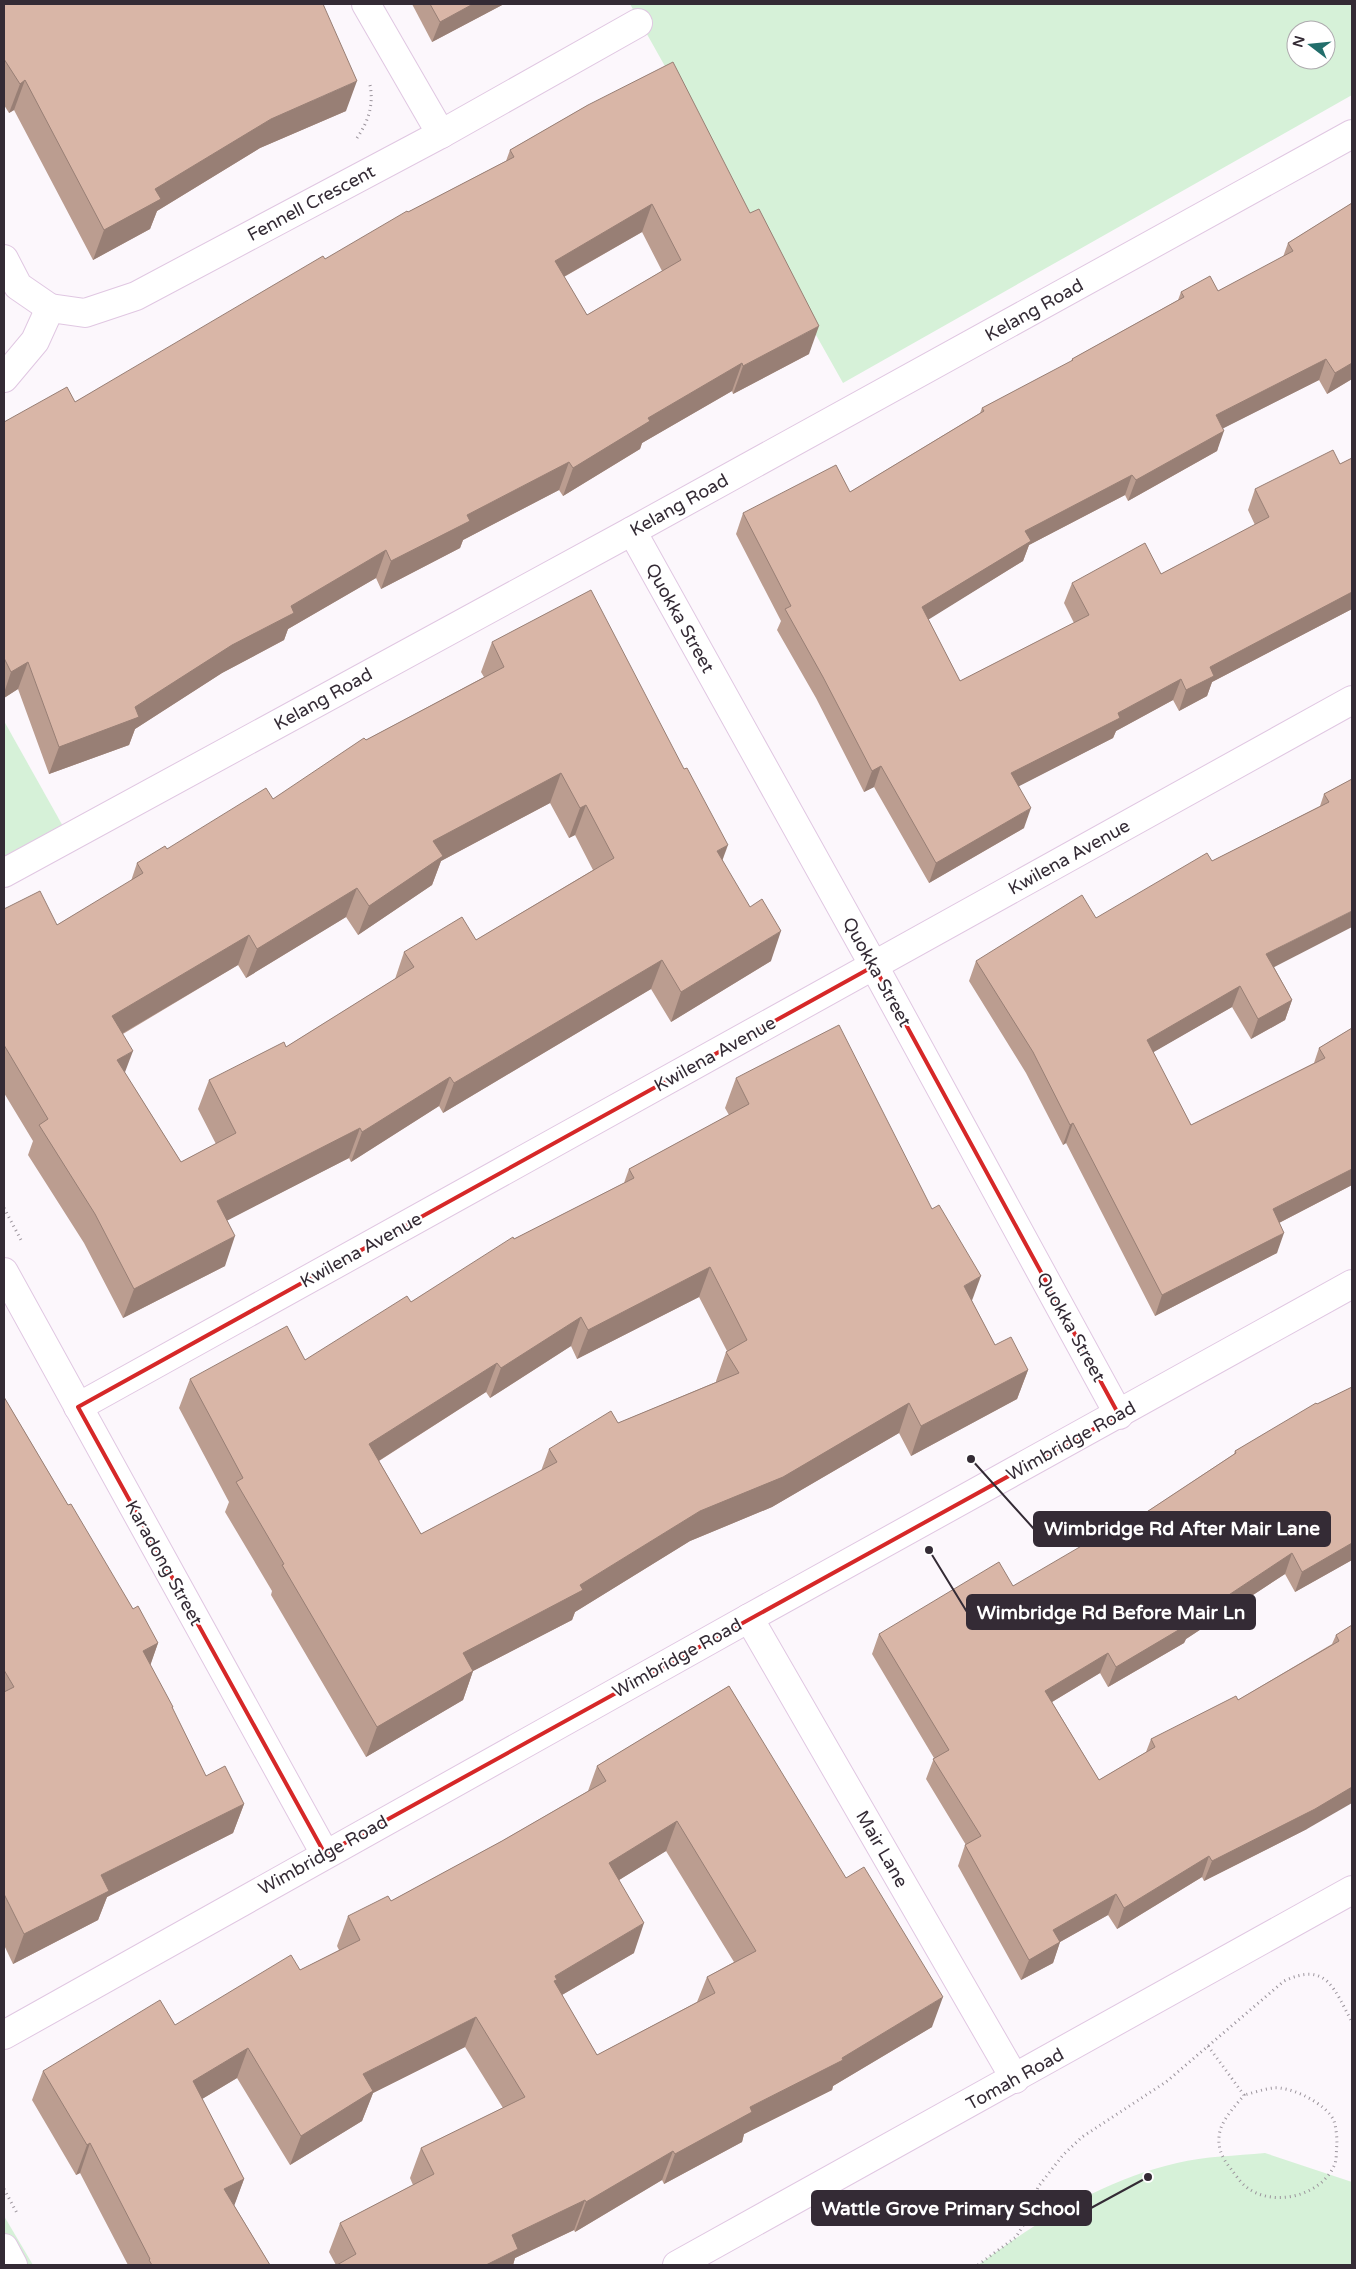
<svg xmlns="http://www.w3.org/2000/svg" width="1356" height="2269" viewBox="0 0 1356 2269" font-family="'Varela Round',sans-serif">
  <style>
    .green { fill: #d6f1d8; fill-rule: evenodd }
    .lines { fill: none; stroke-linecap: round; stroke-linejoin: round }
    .minor-casing { stroke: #e0c7e2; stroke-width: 30 }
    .path { stroke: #9b949c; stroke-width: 3; stroke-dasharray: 1 4; stroke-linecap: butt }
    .minor { stroke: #fff; stroke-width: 28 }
    .wall { fill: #bb9d90; fill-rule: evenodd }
    .shaded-wall { fill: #987f75 }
    .building { fill: #d9b6a7; stroke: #987f75; fill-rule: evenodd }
    .marked { fill: none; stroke: #d62828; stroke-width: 4; stroke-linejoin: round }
    .labels { text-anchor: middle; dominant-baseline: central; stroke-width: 4.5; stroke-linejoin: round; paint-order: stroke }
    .street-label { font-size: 18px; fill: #342b35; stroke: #fff }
    .leader { fill: none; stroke: #342b35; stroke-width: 2 }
    .callout-dot { fill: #342b35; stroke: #fff; stroke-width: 2 }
    .callout { fill: #342b35; stroke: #342b35; stroke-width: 2 }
    .callout-label { font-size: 19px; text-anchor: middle; font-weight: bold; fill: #fff }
  </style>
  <rect width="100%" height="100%" fill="#fcf7fc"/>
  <g class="green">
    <path d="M630,4H1352V95L843,383ZM1296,30H1326V60H1296Z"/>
    <path d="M4,721L69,837L4,873Z"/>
    <path d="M1265,2153L1352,2182V2265H978C1038,2221 1103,2180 1177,2163C1205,2156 1236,2156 1265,2153Z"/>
    <path d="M4,2216L33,2265H4Z"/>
  </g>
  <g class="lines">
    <defs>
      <g id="minor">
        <path d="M366,4L441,134"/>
        <path d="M4,259L18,286L50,308"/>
        <path d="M4,378L35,341L50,308L85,313L136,296L441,134L638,23"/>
        <path d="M632,531L874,966L1119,1415"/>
        <path d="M4,873L632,531L1352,134"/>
        <path d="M4,1272L325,1854"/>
        <path d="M78,1407L1352,700"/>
        <path d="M749,1618L1015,2079"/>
        <path d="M4,2035L749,1618L1352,1284"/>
        <path d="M4,2248L13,2265"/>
        <path d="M677,2265L1352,1890"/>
      </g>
    </defs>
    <use href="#minor" class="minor-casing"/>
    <g class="path">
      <path d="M357,138C368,122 374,105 370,85"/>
      <path d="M4,1208L21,1240"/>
      <path d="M1208,2046L1244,2095C1234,2108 1220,2121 1219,2137C1218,2150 1223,2159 1231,2169C1235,2174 1240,2182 1245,2186C1271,2208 1320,2197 1334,2166C1337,2161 1336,2150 1337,2144C1337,2137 1336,2127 1334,2121C1327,2104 1291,2086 1273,2088C1263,2089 1253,2093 1244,2095"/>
      <path d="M4,2189L18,2215"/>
      <path d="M978,2265L1016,2237L1027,2219L1038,2187L1063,2155L1082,2137L1166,2082L1284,1981C1327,1961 1334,1989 1352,2022"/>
    </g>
    <use href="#minor" class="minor"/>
  </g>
  <g class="wall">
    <path d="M4,4L346,111L260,148L157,211L150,229L93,260L14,110L9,113L4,105Z"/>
    <path d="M412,4H504L432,42Z"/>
    <path d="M588,105L809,354L733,394L732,391L642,443L640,449L563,496L559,490L463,540L460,548L381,589L376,578L288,629L284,640L222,673L135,729L129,745L49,774L18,689L4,698V422L75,402L408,212L506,161L510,150ZM642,232L662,271L587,315L564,277Z"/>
    <path d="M1352,203V379L1327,394L1319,380L1223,428L1217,451L1128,501L1125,495L1029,545L1023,561L928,619L960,681L1074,623L1064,603L1072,583L1161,574L1255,525L1248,510L1255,489L1340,464L1352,458V609L1212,682L1207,696L1179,711L1173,700L1116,731L1113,738L1018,786L1024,828L929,883L874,787L864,792L816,698L777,630L781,621L736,534L743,513L850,492L980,413L982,408L1071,362L1072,359L1178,300L1181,292L1218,291L1283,257L1288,243Z"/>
    <path d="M492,642L722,860L771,961L671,1022L651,989L443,1113L439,1106L351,1162L349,1158L227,1220L225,1266L123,1318L84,1243L28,1155L33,1141L4,1093V909L57,925L131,881L137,863L273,799L366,740L484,677L481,672ZM550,803L569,838L575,835L593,870L476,940L404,952L395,979L286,1047L209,1080L198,1109L216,1144L181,1162L125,1073L123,1034L238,965L246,978L346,917L358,935L432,885L441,861Z"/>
    <path d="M1352,779L1274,967L1292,1000L1285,1020L1251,1039L1232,1007L1153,1052L1191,1125L1314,1063L1319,1048L1352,1028V1185L1279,1223L1277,1253L1155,1316L1066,1143L1063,1145L1026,1073L969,981L976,961L1096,918L1212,861L1320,806L1324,794Z"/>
    <path d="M736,1078L972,1301L995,1345L1028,1370L1017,1399L911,1456L899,1433L772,1507L690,1541L575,1612L572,1620L473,1671L463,1700L366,1757L271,1595L272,1591L225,1512L229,1502L179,1408L190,1379L305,1360L411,1302L514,1239L624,1183L629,1169L729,1115L725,1108ZM699,1297L727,1351L726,1352L716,1381V1382L618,1423L549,1449L541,1471L421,1534L379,1461L486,1392L490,1398L571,1346L577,1359Z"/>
    <path d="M1352,1387V1560L1295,1592L1285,1574L1186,1639L1184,1643L1108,1687L1100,1673L1052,1702L1099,1780L1146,1752L1151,1739L1238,1700L1332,1644L1336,1635L1352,1625L1307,1829L1204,1881L1202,1877L1117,1929L1108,1915L1060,1942L1053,1963L1021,1980L958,1866L965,1845H966L926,1779L934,1758L872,1654L879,1634L1013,1586L1133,1521L1234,1454L1235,1451L1317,1404Z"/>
    <path d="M4,1397L68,1505L133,1609L158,1643L150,1665L206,1776L244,1804L233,1833L107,1897L98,1920L13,1964L4,1945Z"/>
    <path d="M729,1686L932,2027L833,2086L832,2090L744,2134L742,2142L664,2184L662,2180L575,2232L574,2230L515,2258L513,2265H336L329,2252L340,2223L413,2185L410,2178L421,2148L503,2108L465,2047L373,2093L362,2121L290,2165L237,2078L202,2099L244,2179L234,2205L270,2265H128L80,2173L76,2175L32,2100L43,2071L175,2025L300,1970L339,1950L337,1946L348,1916L391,1901L502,1841L588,1791L597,1766ZM666,1851L734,1962L707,1977L697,2002L597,2055L562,1995L634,1953L619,1880Z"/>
  </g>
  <g class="shaded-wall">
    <path d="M473,4H504L432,42L440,22Z"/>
    <path d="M25,80L14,110L9,113L20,84Z"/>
    <path d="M357,81L346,111L260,148L157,211L150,229L93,260L104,230L155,189L271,119Z"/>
    <path d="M652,204L642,232L544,288L555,261Z"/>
    <path d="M819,326L809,354L733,394L743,366Z"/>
    <path d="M1326,359L1319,380L1208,436L1216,415Z"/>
    <path d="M742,363L732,391L642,443L640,449L563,496L573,468L648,418Z"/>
    <path d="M1352,363V379L1327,394L1335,373Z"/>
    <path d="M1224,431L1217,451L1128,501L1136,480Z"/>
    <path d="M569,462L559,490L463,540L460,548L381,589L391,561L467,515Z"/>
    <path d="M1132,475L1125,495L1029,545L1023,561L915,628L922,607L1025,531Z"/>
    <path d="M386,550L376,578L288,629L284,640L222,673L135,729L129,745L49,774L59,747L135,707L291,606Z"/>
    <path d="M1352,592V609L1212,682L1207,696L1179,711L1186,690L1210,667Z"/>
    <path d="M28,662L18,689L4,698V693L11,672Z"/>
    <path d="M1181,679L1173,700L1116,731L1113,738L1004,794L1011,773L1118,713Z"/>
    <path d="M881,766L874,787L864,792L872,771Z"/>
    <path d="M561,773L550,803L441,861L432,885L358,935L369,906L433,841Z"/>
    <path d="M586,805L575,835L569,838L580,808Z"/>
    <path d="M1031,808L1024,828L929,883L936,863Z"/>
    <path d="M728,845L717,875V851Z"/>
    <path d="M357,888L346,917L246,978L257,949Z"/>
    <path d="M1352,911V927L1259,975L1266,954Z"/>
    <path d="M781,931L771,961L671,1022L681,992Z"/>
    <path d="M249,935L238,965L101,1046L112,1016Z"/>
    <path d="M662,960L651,989L443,1113L454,1083Z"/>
    <path d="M1240,986L1232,1007L1140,1060L1147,1040Z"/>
    <path d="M1292,1000L1285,1020L1251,1039L1258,1019Z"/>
    <path d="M133,1051L122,1080L117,1060Z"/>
    <path d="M450,1077L439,1106L351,1162L362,1132Z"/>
    <path d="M1073,1123L1066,1143L1063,1145L1070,1125Z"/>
    <path d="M360,1128L349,1158L207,1231L217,1201Z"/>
    <path d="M1352,1169V1185L1265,1230L1273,1209Z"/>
    <path d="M1284,1233L1277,1253L1155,1316L1162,1295Z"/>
    <path d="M235,1236L225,1266L123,1318L134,1289Z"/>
    <path d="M710,1267L699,1297L577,1359L588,1330Z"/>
    <path d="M981,1276L970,1306L964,1286Z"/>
    <path d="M581,1317L571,1346L490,1398L501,1368Z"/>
    <path d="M497,1363L486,1392L358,1474L369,1444Z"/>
    <path d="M1028,1370L1017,1399L911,1456L921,1426Z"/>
    <path d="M909,1403L899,1433L772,1507L690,1541L575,1612L572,1620L473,1671L463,1700L366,1757L377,1727L463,1653L580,1585L700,1511Z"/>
    <path d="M1352,1543V1560L1295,1592L1302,1572Z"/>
    <path d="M1292,1553L1285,1574L1186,1639L1184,1643L1108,1687L1116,1667L1191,1620Z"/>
    <path d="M158,1643L148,1672L143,1651Z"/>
    <path d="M1108,1653L1100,1673L1037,1711L1045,1691Z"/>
    <path d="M1352,1787V1803L1307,1829L1204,1881L1212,1861Z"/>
    <path d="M244,1804L233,1833L107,1897L98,1920L13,1964L24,1934L101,1875Z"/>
    <path d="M677,1821L666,1851L598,1893L609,1863Z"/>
    <path d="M1209,1856L1202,1877L1117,1929L1124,1908Z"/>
    <path d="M1116,1894L1108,1915L1051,1947L1060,1942L1053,1963L1021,1980L1029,1960L1053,1930Z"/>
    <path d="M644,1923L634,1953L548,2003L555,1976Z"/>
    <path d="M943,1997L932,2027L833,2086L832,2090L744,2134L742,2142L664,2184L675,2154L750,2107L842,2058Z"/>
    <path d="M476,2017L465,2047L373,2093L362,2121L290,2165L301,2136L363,2074Z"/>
    <path d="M248,2048L237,2078L182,2111L193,2081Z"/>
    <path d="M90,2143L80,2173L76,2175L87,2145Z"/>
    <path d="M673,2151L662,2180L575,2232L586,2202Z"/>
    <path d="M244,2179L233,2209L224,2189Z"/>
    <path d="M585,2200L574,2230L515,2258L513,2265H486L512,2235Z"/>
  </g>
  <g class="building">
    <path d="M4,4H323L357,81L271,119L155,189L161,199L104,230L25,80L20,84L4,59Z"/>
    <path d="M430,4H473L440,22Z"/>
    <path d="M673,62L750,213L759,209L819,326L743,366L742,363L648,418L650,421L573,468L569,462L467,515L470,521L391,561L386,550L291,606L294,613L232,645L135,707L139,717L59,747L28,662L11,672L4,658V422L67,387L75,402L323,256L325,259L407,211L408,212L514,157L510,150L588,105ZM652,204L681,260L587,315L555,261Z"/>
    <path d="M1352,203V363L1335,373L1326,359L1216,415L1224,431L1136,480L1132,475L1025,531L1031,541L922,607L960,681L1089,615L1072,583L1145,543L1161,574L1269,517L1255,489L1333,450L1340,464L1352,458V592L1210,667L1214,676L1186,690L1181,679L1118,713L1120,718L1011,773L1031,808L936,863L881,766L872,771L823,677L785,609L791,606L743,513L836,465L850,492L984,411L982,408L1073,360L1072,359L1184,297L1181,292L1210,276L1218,291L1293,251L1288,243Z"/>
    <path d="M591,590L684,769L687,768L728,845L717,851L750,907L762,899L781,931L681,992L662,960L454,1083L450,1077L362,1132L360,1128L217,1201L235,1236L134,1289L95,1214L39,1125L48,1119L4,1045V909L40,891L57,925L143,873L137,863L165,846L167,849L266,788L273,799L364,738L366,740L504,667L492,642ZM561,773L580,808L586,805L614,858L476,940L462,917L404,952L414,967L286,1047L284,1042L209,1080L236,1133L181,1162L117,1060L133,1051L112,1016L249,935L257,949L357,888L369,906L443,856L433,841Z"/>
    <path d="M1352,779V911L1266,954L1292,1000L1258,1019L1240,986L1147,1040L1191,1125L1325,1058L1319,1048L1352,1028V1169L1273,1209L1284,1233L1162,1295L1073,1123L1070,1125L1033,1052L976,961L1082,895L1096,918L1207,853L1212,861L1329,802L1324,794Z"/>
    <path d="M839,1025L932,1209L939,1205L981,1276L964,1286L995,1345L1011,1337L1028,1370L921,1426L909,1403L783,1477L700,1511L580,1585L583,1590L463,1653L473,1671L377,1727L282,1565L284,1564L236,1482L243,1478L190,1379L287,1326L305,1360L407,1296L411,1302L513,1237L514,1239L634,1178L629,1169L749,1104L736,1078ZM710,1267L747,1340L726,1352L739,1373L618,1423L611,1411L549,1449L557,1462L421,1534L369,1444L497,1363L501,1368L581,1317L588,1330Z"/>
    <path d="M1352,1387V1543L1302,1572L1292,1553L1191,1620L1192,1622L1116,1667L1108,1653L1045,1691L1099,1780L1155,1747L1151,1739L1236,1696L1238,1700L1339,1641L1336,1635L1352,1625V1787L1315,1809L1212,1861L1209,1856L1124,1908L1116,1894L1053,1930L1060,1942L1029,1960L965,1845L981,1836L933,1759L949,1750L879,1634L999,1562L1013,1586L1131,1517L1133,1521L1236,1453L1235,1451L1316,1403L1317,1404Z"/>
    <path d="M4,1397L68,1505L71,1504L133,1609L138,1606L158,1643L143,1651L173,1707H172L206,1776L225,1766L244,1804L101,1875L109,1891L24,1934L4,1894V1692L14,1687L4,1670Z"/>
    <path d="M729,1686L846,1878L864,1867L943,1997L842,2058L843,2060L750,2107L752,2112L675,2154L673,2151L586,2202L585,2200L512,2235L518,2249L486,2265H337L356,2254L340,2223L434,2174L421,2148L525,2097L476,2017L363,2074L373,2091L301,2136L248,2048L193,2081L244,2179L224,2189L270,2265H152L149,2260L150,2259L90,2143L87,2145L43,2071L160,2000L175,2025L291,1955L300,1970L360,1940L348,1916L388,1896L391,1901L502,1841L606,1781L597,1766ZM677,1821L756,1951L707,1977L715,1993L597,2055L554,1981L557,1980L555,1976L644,1923L609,1863Z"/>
  </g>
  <path class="marked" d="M874,966L1119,1415L325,1854L78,1407Z"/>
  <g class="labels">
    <g class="street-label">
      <text transform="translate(311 203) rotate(-28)">Fennell Crescent</text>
      <text transform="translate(1034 310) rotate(-29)">Kelang Road</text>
      <text transform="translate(679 505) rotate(-29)">Kelang Road</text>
      <text transform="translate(680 618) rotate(61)">Quokka Street</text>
      <text transform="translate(323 699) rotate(-29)">Kelang Road</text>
      <text transform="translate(1069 857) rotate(-29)">Kwilena Avenue</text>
      <text transform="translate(877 972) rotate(61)">Quokka Street</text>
      <text transform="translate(715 1054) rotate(-29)">Kwilena Avenue</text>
      <text transform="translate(361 1250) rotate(-29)">Kwilena Avenue</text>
      <text transform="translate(1071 1327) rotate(61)">Quokka Street</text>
      <text transform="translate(1071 1441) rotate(-29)">Wimbridge Road</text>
      <text transform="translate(164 1563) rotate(61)">Karadong Street</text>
      <text transform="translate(677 1658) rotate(-29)">Wimbridge Road</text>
      <text transform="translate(882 1849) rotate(60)">Mair Lane</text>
      <text transform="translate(323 1855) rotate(-29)">Wimbridge Road</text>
      <text transform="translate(1015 2079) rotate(-29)">Tomah Road</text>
    </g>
  </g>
  <path class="leader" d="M971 1459L1034 1529M929 1550L967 1612M1148 2177L1091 2208"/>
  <g class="callout-dot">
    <circle cx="971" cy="1459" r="5"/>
    <circle cx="929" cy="1550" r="5"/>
    <circle cx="1148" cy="2177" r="5"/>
  </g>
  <g class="callout">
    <rect x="1034" y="1512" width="296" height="34" rx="5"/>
    <rect x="967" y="1595" width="288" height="34" rx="5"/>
    <rect x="812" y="2191" width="279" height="34" rx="5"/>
  </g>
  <g class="callout-label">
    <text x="1182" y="1535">Wimbridge Rd After Mair Lane</text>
    <text x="1111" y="1619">Wimbridge Rd Before Mair Ln</text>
    <text x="951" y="2215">Wattle Grove Primary School</text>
  </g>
  <rect width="1356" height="2269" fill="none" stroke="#342b35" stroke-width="10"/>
  <g transform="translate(1311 45) rotate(286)"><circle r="24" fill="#ffffff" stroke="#aeaaae"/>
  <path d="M0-4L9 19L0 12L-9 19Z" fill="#226e6b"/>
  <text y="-8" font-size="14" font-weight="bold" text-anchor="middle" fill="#342b35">N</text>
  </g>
</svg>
